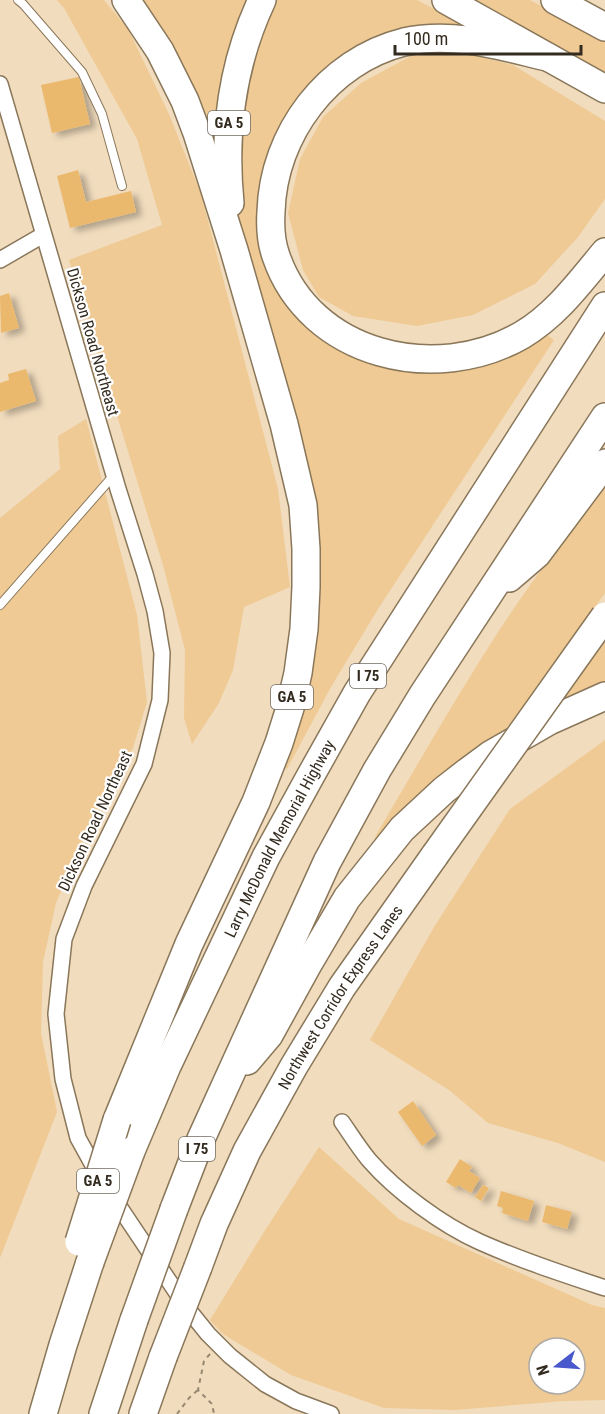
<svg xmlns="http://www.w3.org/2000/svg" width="605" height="1414" viewBox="0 0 605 1414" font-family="'Roboto Condensed',sans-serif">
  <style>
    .green { fill: #efca94; fill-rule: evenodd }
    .building { fill: #ebb96d; filter: url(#shadow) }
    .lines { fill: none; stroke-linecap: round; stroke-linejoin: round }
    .lane-casing { stroke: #8a775a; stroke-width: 10 }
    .street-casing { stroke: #8a775a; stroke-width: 18 }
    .highway-casing { stroke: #8a775a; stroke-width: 30 }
    .path { stroke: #978872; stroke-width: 2; stroke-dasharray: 4.5 4.5; stroke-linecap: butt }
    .lane { stroke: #fff; stroke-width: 8 }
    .street { stroke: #fff; stroke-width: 15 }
    .highway { stroke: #fff; stroke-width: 27 }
    .highway-bridge-casing { stroke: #8a775a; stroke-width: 30; stroke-linecap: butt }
    .highway-bridge { stroke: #fff; stroke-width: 27 }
    .labels { text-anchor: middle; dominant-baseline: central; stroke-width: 4.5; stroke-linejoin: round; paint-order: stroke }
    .shield { fill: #fff; stroke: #706b62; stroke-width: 1.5 }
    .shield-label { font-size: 15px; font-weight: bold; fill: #332b1f }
    .street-label { font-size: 16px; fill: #332b1f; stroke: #fff }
  </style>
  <defs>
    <filter id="shadow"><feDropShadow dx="6" dy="4" stdDeviation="3" flood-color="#0004"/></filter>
  </defs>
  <rect width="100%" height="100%" fill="#f1dcbd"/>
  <g class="green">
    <path d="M57,0H104L128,29L169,114L201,194L278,489L290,587L244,607L233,670L219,703L192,744L184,718L185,650L163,565L69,260L162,225L137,139L64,8Z"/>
    <path d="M136,0H248L216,158Z"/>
    <path d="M272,0H417L467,26L466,29L315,84L264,252L369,360L544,333L554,340L378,609L331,687L287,769L283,767L315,622L237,208L236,125L266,10Z"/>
    <path d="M466,0H530L605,41V73Z"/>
    <path d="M462,53L513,65L605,121V199L578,237L535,284L473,315L417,326L353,316L319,297L303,270L288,213L300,159L323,117L361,83L413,55Z"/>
    <path d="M86,419L137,615L147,702L133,748L92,818L56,903L43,962L41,1033L57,1112L0,1258V518L60,469L58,436Z"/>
    <path d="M605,486V593L504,735L377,841H375V837C416,767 456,697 500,629C532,580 569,533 605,486Z"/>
    <path d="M605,635V688L555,705Z"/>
    <path d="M605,740V1162L558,1143L488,1123L449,1090L370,1040L434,927L510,809Z"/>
    <path d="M319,1147L399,1219L592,1305L605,1308V1400L564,1401L455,1410L384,1408L291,1375L223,1334L210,1320L264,1232ZM539,1348H575V1384H539Z"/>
  </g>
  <g class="building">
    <path d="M79,77L90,124L52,133L41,85Z"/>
    <path d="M78,170L86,202L131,191L136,212L70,228L57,176Z"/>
    <path d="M9,293L19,328L1,333L0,296Z"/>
    <path d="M26,369L36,401L0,412V383L9,380L8,374Z"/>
    <path d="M413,1101L436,1135L422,1146L398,1112Z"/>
    <path d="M460,1159L472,1167L469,1171L480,1178L471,1193L458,1185L456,1188L446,1182Z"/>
    <path d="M483,1185L489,1188L481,1201L475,1197Z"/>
    <path d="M501,1191L534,1201L528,1221L502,1213L503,1208L497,1206Z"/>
    <path d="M546,1205L572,1212L567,1229L542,1222Z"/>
  </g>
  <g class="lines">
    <defs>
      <g id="lane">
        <path d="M18,0L23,4L82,72L102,114L122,186"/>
        <path d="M0,605L114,475"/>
      </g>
      <g id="street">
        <path d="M0,84L118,489L145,574L155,611L162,653L160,700L144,764L84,886L64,939L56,1014L63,1079L78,1138L100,1178L187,1308L208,1334L230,1356L265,1384L296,1401L331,1414"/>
        <path d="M0,260L43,235"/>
        <path d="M342,1122C351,1135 359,1148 369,1160C396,1191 442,1225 480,1242C520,1260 563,1274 605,1288"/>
      </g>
      <g id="highway">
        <path d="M446,0L605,89"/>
        <path d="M555,0L605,27"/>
        <path d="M547,57C500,46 453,31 404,42C328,61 273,134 271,212C270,227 271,242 276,256C310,356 436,385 522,335C556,315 580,282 605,252"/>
        <path d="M230,203C223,133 232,64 262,0"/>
        <path d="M509,578L537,554L605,463"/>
        <path d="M247,1061L269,1035L307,966L347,898L402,829L444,790L467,772L490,755L549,721L605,696"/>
        <path d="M117,1120L189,944L256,802L279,743L290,708L298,673L304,629L306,587V549L303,505L284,424L234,250L197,133L185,101L160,51L126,0"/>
        <path id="s1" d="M131,1151L167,1066L266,857L311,775L357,693L605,306"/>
        <path d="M174,1209L201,1139L327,862L377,770L422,696L605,417"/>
        <path id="s2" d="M198,1267L214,1224L247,1151L294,1066L342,987L435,855"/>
        <path d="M43,1414L63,1345L90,1262"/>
        <path d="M103,1414L134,1320"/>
        <path d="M143,1414L163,1357"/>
      </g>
    </defs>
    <use href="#lane" class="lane-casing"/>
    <use href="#street" class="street-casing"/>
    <use href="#highway" class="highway-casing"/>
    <g class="path">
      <path d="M210,1354L204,1361L198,1390L212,1404L214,1414"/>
      <path d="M177,1414L189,1398L198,1390"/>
    </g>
    <use href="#lane" class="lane"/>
    <use href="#street" class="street"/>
    <use href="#highway" class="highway"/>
    <defs>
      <g id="highway-bridge">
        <path d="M435,855L605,616"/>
        <path d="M79,1242L117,1120"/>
        <path d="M90,1262L131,1151"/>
        <path d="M134,1320L174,1209"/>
        <path d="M163,1357L198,1267"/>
      </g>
    </defs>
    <use href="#highway-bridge" class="highway-bridge-casing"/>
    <use href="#highway-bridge" class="highway-bridge"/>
  </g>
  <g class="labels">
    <g class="shield">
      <rect x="208" y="111" width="42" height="24" rx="4.5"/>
      <rect x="350" y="664" width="36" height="24" rx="4.5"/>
      <rect x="271" y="685" width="42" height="24" rx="4.5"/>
      <rect x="179" y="1137" width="36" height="24" rx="4.5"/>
      <rect x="77" y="1169" width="42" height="24" rx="4.5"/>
    </g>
    <g class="shield-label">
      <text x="229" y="123">GA 5</text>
      <text x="368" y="676">I 75</text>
      <text x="292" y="697">GA 5</text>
      <text x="197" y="1149">I 75</text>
      <text x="98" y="1181">GA 5</text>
    </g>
    <g class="street-label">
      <text transform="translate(93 342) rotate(74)">Dickson Road Northeast</text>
      <text transform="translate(95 821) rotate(-65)">Dickson Road Northeast</text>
      <text stroke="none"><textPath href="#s1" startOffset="346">Larry McDonald Memorial Highway</textPath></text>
      <text stroke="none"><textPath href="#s2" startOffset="306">Northwest Corridor Express Lanes</textPath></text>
    </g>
  </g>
  <g transform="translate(557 1366) rotate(253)"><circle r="28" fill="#ffffff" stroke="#adaaa5" stroke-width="1.5"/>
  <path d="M0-4.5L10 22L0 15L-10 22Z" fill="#4958cd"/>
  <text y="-9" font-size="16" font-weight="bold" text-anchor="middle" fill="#332b1f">N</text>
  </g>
  <path d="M395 45v9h186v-9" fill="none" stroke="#332b1f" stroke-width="3"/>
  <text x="404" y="45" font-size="18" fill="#332b1f" stroke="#ffffff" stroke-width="4.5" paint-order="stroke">100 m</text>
</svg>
